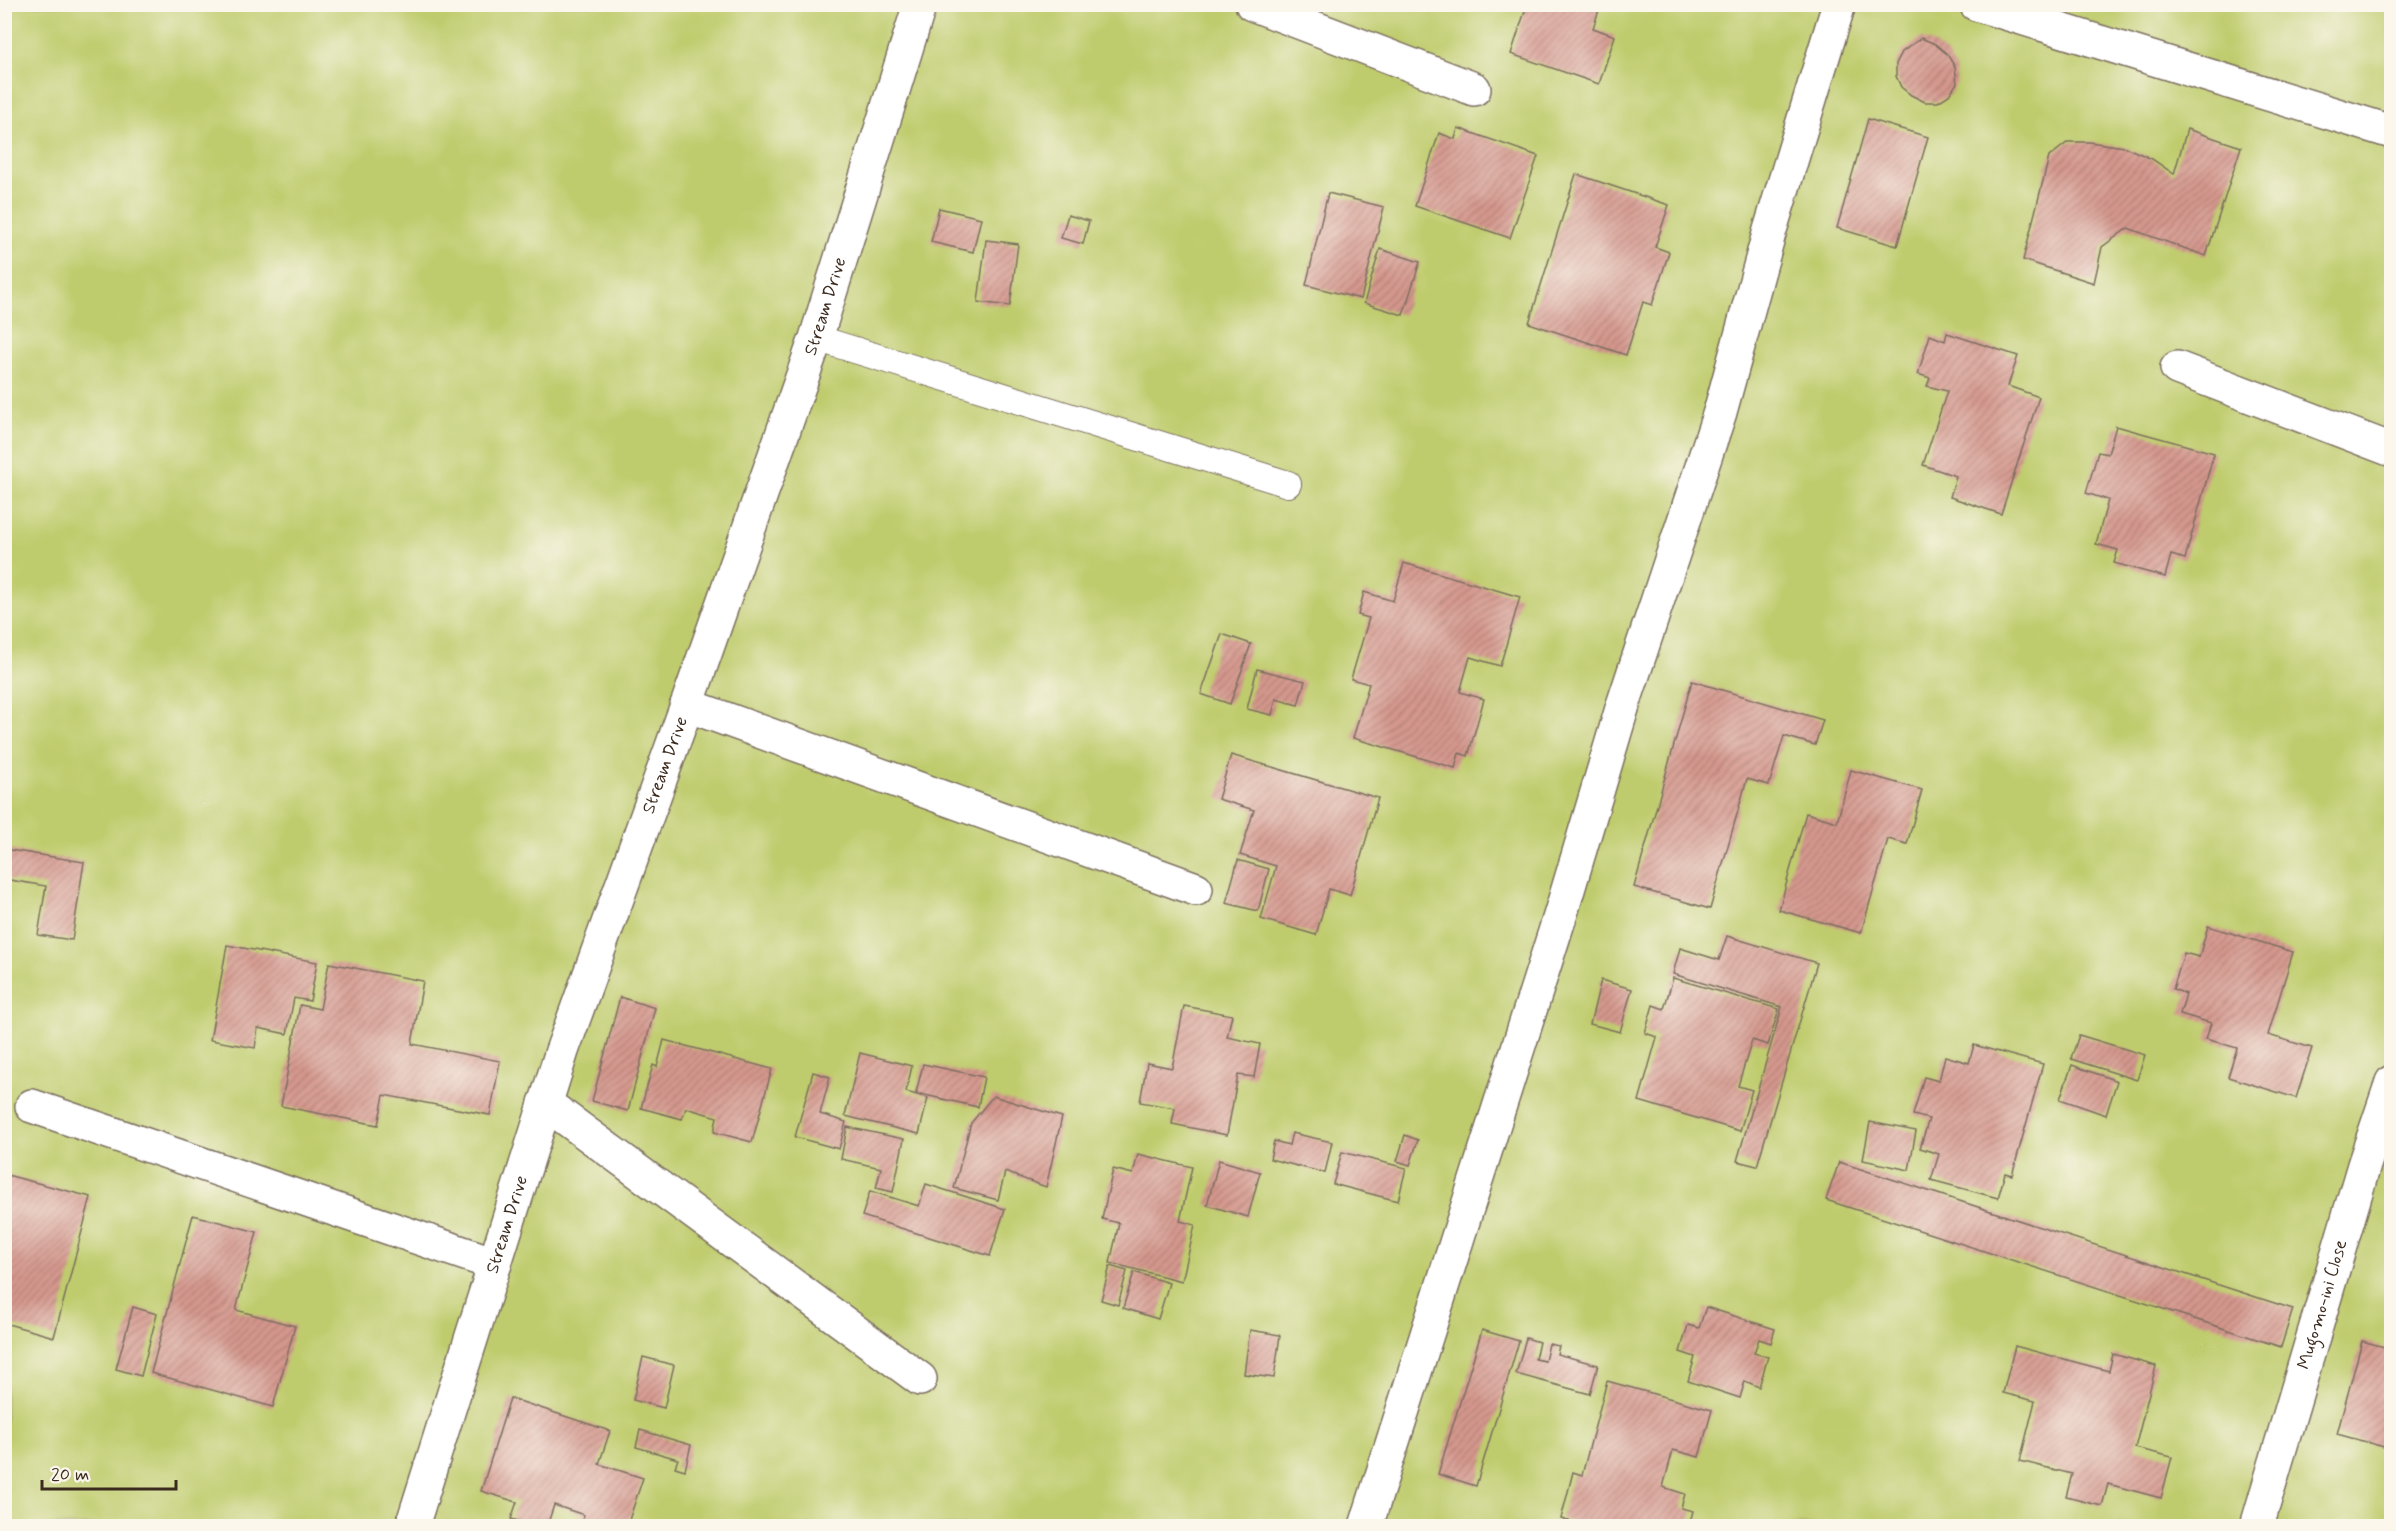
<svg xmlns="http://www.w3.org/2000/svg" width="2396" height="1531" viewBox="0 0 2396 1531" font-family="Mynerve,sans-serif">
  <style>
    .green { fill: #bfcc6d; stroke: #7d7b46; stroke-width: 1.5 }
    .building { fill: url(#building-hatch) }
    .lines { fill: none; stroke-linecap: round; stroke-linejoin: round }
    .lane-casing { stroke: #7b6e5e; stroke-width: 28 }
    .street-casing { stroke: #7b6e5e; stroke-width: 36 }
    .lane { stroke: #fff; stroke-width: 26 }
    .street { stroke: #fff; stroke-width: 33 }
    .labels { text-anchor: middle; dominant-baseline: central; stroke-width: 6; stroke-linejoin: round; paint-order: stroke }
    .street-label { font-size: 18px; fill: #3b2a1e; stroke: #fbf7ec }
  </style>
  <defs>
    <pattern id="building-hatch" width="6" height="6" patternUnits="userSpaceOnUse" patternTransform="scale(1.5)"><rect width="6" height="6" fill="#d5988e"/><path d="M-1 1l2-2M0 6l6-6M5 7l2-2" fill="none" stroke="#ae7c73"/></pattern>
  </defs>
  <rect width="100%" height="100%" fill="#fbf7ec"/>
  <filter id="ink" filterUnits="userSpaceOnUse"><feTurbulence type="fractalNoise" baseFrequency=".0167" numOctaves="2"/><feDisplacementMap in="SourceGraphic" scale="12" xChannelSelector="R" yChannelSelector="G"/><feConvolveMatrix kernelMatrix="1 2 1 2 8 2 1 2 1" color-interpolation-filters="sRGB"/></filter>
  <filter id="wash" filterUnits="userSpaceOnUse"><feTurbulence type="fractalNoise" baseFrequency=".008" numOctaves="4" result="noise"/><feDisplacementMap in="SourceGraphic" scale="24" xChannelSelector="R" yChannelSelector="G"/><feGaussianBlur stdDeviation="1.35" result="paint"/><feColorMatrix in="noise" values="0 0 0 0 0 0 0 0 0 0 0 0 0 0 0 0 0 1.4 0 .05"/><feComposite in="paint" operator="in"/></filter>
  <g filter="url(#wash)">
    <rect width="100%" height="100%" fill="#f3ebd4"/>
    <rect class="green" x="5" y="5" width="2386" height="1521"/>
    <g id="blocks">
      <g class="building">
        <path d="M1518,4H1601L1593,28L1615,36L1599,84L1511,54L1526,8Z"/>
        <path d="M1921,38L1935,44L1947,54L1955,67L1957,83L1949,95L1938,102H1925L1911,95L1901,87L1896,76V64L1902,52Z"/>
        <path d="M1868,119L1928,137L1897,246L1837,228Z"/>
        <path d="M1458,128L1538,156L1510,238L1415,206L1439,133L1455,139Z"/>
        <path d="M2187,129L2241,147L2206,256L2128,228L2102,247L2094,283L2023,260L2049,157L2068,142H2089L2125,147L2152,159L2174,174Z"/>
        <path d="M1576,174L1669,205L1655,247L1669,252L1652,305L1643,302L1626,355L1529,323Z"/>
        <path d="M1328,193L1384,207L1361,299L1306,285Z"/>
        <path d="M939,208L981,218L973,252L931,242Z"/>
        <path d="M1068,215L1089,221L1083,244L1061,238Z"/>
        <path d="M986,240L1018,244L1010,306L978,302Z"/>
        <path d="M1380,249L1420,262L1403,315L1364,303Z"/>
        <path d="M1947,333L2018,356L2008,386L2039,397L2001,514L1950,497L1956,476L1923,465L1947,391L1927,386L1930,378L1918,374L1930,335L1945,341Z"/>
        <path d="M2116,426L2214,453L2185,559L2171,555L2165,577L2114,563L2118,550L2096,544L2108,500L2086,493L2098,452L2108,454Z"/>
        <path d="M1404,563L1520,597L1500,666L1470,657L1460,692L1484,699L1468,756L1459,753L1455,768L1353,738L1369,684L1351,679L1369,618L1358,615L1364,592L1393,601Z"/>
        <path d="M1222,634L1251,644L1230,704L1201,694Z"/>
        <path d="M1257,669L1305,681L1298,705L1276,699L1272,715L1247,709Z"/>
        <path d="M1692,681L1823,720L1815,745L1784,736L1769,785L1747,779L1710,909L1634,887Z"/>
        <path d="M1231,755L1378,798L1350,895L1329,889L1316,935L1261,919L1276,866L1240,855L1254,810L1218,799Z"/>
        <path d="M1851,770L1922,790L1907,844L1888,839L1861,933L1779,910L1806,813L1837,822Z"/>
        <path d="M4,849L84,862L72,940L38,935L46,886L4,879Z"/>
        <path d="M1238,860L1269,869L1258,911L1226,903Z"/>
        <path d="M2208,926L2293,952L2268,1035L2312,1048L2296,1098L2228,1077L2237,1048L2206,1039L2211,1023L2180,1014L2186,994L2173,989L2184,953L2199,957Z"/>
        <path d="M1727,936L1817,963L1757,1166L1737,1161L1782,1007L1673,974L1680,948L1719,960Z"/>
        <path d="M227,945L317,962L310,1001L294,998L287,1034L258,1028L255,1048L210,1040Z"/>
        <path d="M329,963L423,981L412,1044L500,1061L490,1115L384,1095L378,1125L281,1106L300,1005L320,1009Z"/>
        <path d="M1673,978L1779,1009L1768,1045L1752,1040L1738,1086L1752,1090L1740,1131L1639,1101L1657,1037L1645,1033L1653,1005L1664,1009Z"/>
        <path d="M1601,980L1632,989L1620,1032L1590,1024Z"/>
        <path d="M620,997L655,1008L628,1111L592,1101Z"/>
        <path d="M1184,1006L1232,1015L1227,1037L1260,1044L1254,1077L1238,1075L1227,1135L1172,1124L1175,1108L1140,1102L1147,1063L1172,1068Z"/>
        <path d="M2079,1035L2145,1055L2137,1080L2071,1059Z"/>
        <path d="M664,1040L772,1069L752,1142L714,1132L717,1117L686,1108L682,1119L641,1108L653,1065L657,1067Z"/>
        <path d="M1974,1045L2043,1064L2012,1175L2005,1173L1998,1198L1931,1180L1939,1154L1920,1148L1929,1119L1913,1115L1924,1077L1939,1081L1945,1056L1969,1063Z"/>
        <path d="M860,1053L912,1066L906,1092L928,1098L919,1134L845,1116Z"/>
        <path d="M923,1064L984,1077L978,1107L916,1093Z"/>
        <path d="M2072,1065L2117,1081L2106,1115L2060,1099Z"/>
        <path d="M813,1072L830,1077L820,1114L846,1122L839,1149L795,1137Z"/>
        <path d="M993,1096L1062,1117L1046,1187L1005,1172L998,1200L954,1188L971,1123Z"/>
        <path d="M1870,1122L1916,1131L1909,1170L1863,1160Z"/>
        <path d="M847,1127L904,1139L893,1192L876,1188L881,1168L841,1159Z"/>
        <path d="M1292,1133L1332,1142L1325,1173L1270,1159L1274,1141L1289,1145Z"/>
        <path d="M1405,1135L1418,1140L1410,1165L1397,1161Z"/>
        <path d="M1342,1152L1406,1168L1398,1201L1333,1184Z"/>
        <path d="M1138,1154L1192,1167L1180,1221L1195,1225L1182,1281L1110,1263L1119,1223L1102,1219L1113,1169L1133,1174Z"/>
        <path d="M1219,1160L1260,1172L1248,1217L1207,1205Z"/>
        <path d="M1839,1162L2293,1309L2281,1347L1826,1200Z"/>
        <path d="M7,1175L91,1197L54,1337L4,1323V1184Z"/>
        <path d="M926,1184L1005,1209L990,1256L862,1216L870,1191L919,1206Z"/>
        <path d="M193,1215L257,1232L236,1310L295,1326L273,1407L151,1373Z"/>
        <path d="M1110,1266L1127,1271L1118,1305L1101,1300Z"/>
        <path d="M1134,1272L1169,1283L1158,1319L1123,1308Z"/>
        <path d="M133,1307L157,1314L141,1376L116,1369Z"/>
        <path d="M1706,1307L1775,1329L1771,1343L1759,1339L1754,1353L1768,1357L1759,1387L1745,1381L1740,1398L1688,1381L1695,1357L1680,1352L1688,1325L1699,1328Z"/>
        <path d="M1250,1330L1280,1335L1274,1378L1244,1374Z"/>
        <path d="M1482,1330L1519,1341L1476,1486L1438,1474Z"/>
        <path d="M1526,1338L1539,1342L1535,1359L1545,1361L1549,1344L1559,1346L1557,1354L1598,1365L1590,1394L1516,1374Z"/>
        <path d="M2362,1341L2392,1349V1418L2384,1447L2337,1434Z"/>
        <path d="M2015,1346L2109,1371L2113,1354L2156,1366L2135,1448L2172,1457L2161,1498L2108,1484L2102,1506L2066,1497L2072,1474L2020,1461L2035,1401L2003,1393Z"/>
        <path d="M643,1357L674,1365L664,1408L633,1400Z"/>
        <path d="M1607,1381L1712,1410L1699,1457L1673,1450L1663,1487L1685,1494L1681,1508L1693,1511L1689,1526L1675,1523L1674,1526H1589L1561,1519L1573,1472L1582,1475Z"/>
        <path d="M510,1398L610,1431L599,1464L643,1478L627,1526H580L584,1515L554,1505L547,1526H535L511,1519L517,1502L481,1491Z"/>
        <path d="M640,1430L691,1445L685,1470L675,1467L678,1459L636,1447Z"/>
      </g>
    </g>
  </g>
  <g filter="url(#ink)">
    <use href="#blocks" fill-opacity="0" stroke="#7b6e5e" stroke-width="1.5"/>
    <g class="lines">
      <defs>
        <path id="lane" d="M816,338L1288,484"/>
        <g id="street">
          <path d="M1252,4L1474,89"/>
          <path d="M1976,4L2392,132"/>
          <path d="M2177,368L2392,450"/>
          <path d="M687,705L1196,889"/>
          <path d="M545,1103L920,1379"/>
          <path d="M32,1106L495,1264"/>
          <path id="s1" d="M412,1526L562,1051L687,705L816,338L920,4"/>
          <path d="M1366,1526L1561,913L1623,705L1720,412L1770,230L1839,4"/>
          <path id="s2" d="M2257,1526L2364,1165L2392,1082"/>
        </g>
      </defs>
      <use href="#lane" class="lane-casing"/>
      <use href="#street" class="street-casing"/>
      <use href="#lane" class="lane"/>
      <use href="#street" class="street"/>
    </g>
  </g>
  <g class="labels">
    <g class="street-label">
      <text stroke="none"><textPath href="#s1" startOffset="1288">Stream Drive</textPath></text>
      <text stroke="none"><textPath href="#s1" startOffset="802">Stream Drive</textPath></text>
      <text stroke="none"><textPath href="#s1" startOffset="316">Stream Drive</textPath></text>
      <text stroke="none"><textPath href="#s2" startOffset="231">Mugomo-ini Close</textPath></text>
    </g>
  </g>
  <rect width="2396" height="1531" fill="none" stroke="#fbf7ec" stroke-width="24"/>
  <path d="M42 1480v9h134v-9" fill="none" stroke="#3b2a1e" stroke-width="3"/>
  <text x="51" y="1480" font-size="18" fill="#3b2a1e" stroke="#fbf7ec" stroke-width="4.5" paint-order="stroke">20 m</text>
</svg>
